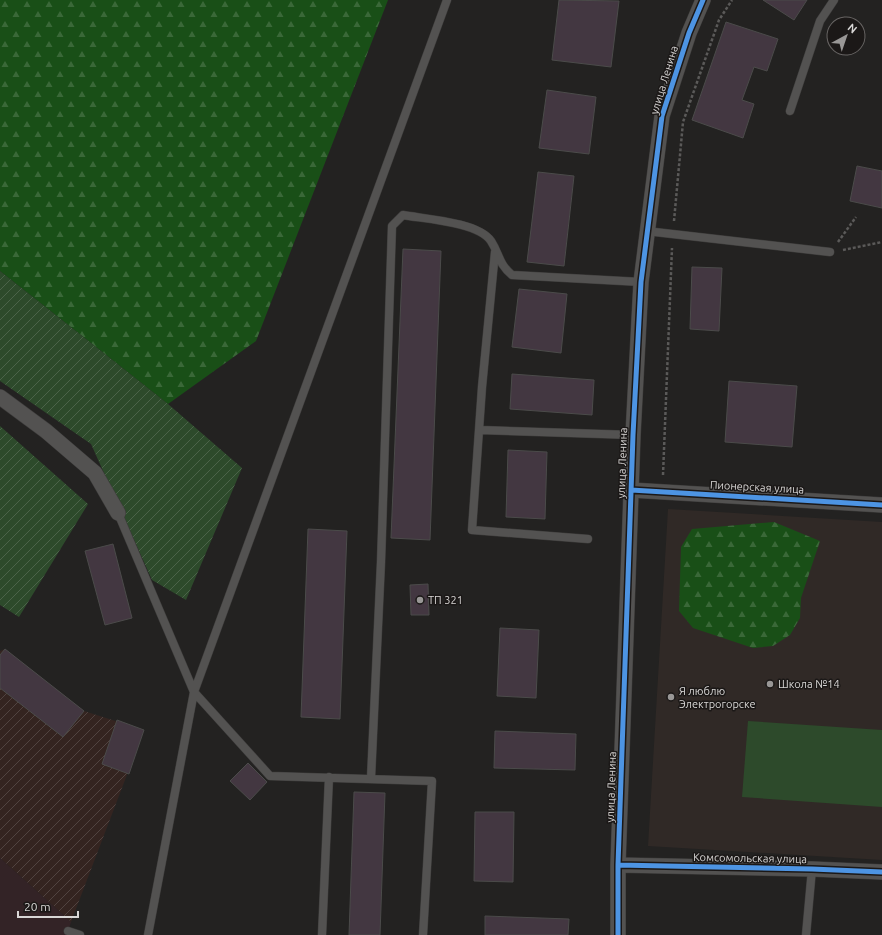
<svg xmlns="http://www.w3.org/2000/svg" width="882" height="935" font-family="Ubuntu,sans-serif">
	<defs>
		<pattern id="industrial-furrows" width="10" height="10" patternUnits="userSpaceOnUse"><rect width="10" height="10" fill="#342420"/><path d="M-1 1l2-2M0 10L10 0M9 11l2-2" fill="none" stroke="#514340"/></pattern>
		<pattern id="forest-firs" width="22" height="20" patternUnits="userSpaceOnUse"><rect width="22" height="20" fill="#194f17"/><path d="M5 1l3.5 6h-7zM16 11l3.5 6h-7z" fill="#3a6838"/></pattern>
		<pattern id="garden-furrows" width="10" height="10" patternUnits="userSpaceOnUse"><rect width="10" height="10" fill="#2d4a2b"/><path d="M-1 1l2-2M0 10L10 0M9 11l2-2" fill="none" stroke="#4b6349"/></pattern>
	</defs>
	<rect width="100%" height="100%" fill="#232221"/>
	<!-- built -->
	<path fill="#302926" d="M668 509 882 522V860L648 846Z"/>
	<!-- industrial -->
	<path fill="url(#industrial-furrows)" d="M5 649 84 711 144 730 71 922 0 858V651Z"/>
	<!-- medical -->
	<path fill="#332326" d="M0 858 71 922 67 935H0Z"/>
	<!-- grass -->
	<path fill="#2d4a2b" d="M748 721 882 730V807L742 797Z"/>
	<!-- forest -->
	<path fill="url(#forest-firs)" d="M0 0H388L256 341 168 404 0 271Z
		M774 522 820 541 801 598 800 618 790 635 773 646 753 648 693 628 679 611 681 547 692 529Z"/>
	<!-- garden -->
	<path fill="url(#garden-furrows)" d="M0 271 168 404 242 468 186 600 152 580 91 444 0 381Z
		M0 426 88 504 19 617 0 605Z"/>
	<!-- building -->
	<path fill="#433741" stroke="#4b4b4a" d="M559 0 619 1 611 67 552 60Z
		M763 0H807L794 20Z
		M726 22 778 39 767 71 754 67 742 100 754 104 743 138 692 120Z
		M547 90 596 97 589 154 539 148Z
		M857 166 882 171V208L850 201Z
		M538 172 574 176 564 266 527 262Z
		M403 249 441 251 430 540 391 538Z
		M692 267 722 268 719 331 690 329Z
		M519 289 567 294 561 353 512 347Z
		M512 374 594 380 592 415 510 409Z
		M729 381 797 386 792 447 725 442Z
		M508 450 547 452 545 519 506 517Z
		M308 529 347 531 340 719 301 717Z
		M113 544 132 618 105 625 85 551Z
		M428 584 429 615H411L410 585Z
		M500 628 539 630 536 698 497 696Z
		M5 649 84 711 63 737 0 688V655Z
		M117 720 144 730 129 774 102 764Z
		M495 731 576 734 575 770 494 768Z
		M248 763 267 782 250 800 230 781Z
		M354 792 385 793 380 935H349Z
		M475 812H514L513 882 474 881Z
		M485 916 569 919 568 935H485Z"/>
	<g fill="none" stroke-linecap="round" stroke-linejoin="round">
		<!-- service casing -->
		<g stroke="#3d3c3b" stroke-width="9">
			<path id="service" d="M790 111 820 21 834 0
				M646 231 830 252
				M495 252 482 387 472 530 588 539
				M480 430 633 435
				M118 513 194 692 148 935
				M371 778 381 562 392 226 403 215C425 219 478 222 491 241 500 255 498 263 512 275L641 282
				M68 931 80 935
				M322 935 329 777
				M423 935 432 781 270 776 194 692 447 0
				M806 935 812 869"/>
		</g>
		<!-- minor casing -->
		<g stroke="#3d3c3b" stroke-width="16">
			<path id="minor" d="M0 397 46 431 95 473 118 513
				M631 490 882 505
				M618 865 812 869 882 872
				M618 935V865L633 435 641 282 662 116 689 33 703 0"/>
		</g>
		<!-- path -->
		<path stroke="#5b5a59" stroke-width="2.5" stroke-dasharray="3 2" stroke-linecap="butt" d="M674 221 683 122 719 20 732 0
			M838 242 856 217
			M843 250 882 242
			M663 475 672 248"/>
		<!-- service -->
		<use href="#service" stroke="#535251" stroke-width="8"/>
		<!-- minor -->
		<use href="#minor" stroke="#535251" stroke-width="15"/>
		<!-- cycleway casing -->
		<g stroke="#1b1817" stroke-width="8">
			<path id="cycleway" d="M631 490 882 505
				M618 865 812 869 882 872
				M618 935V865L633 435 641 282 662 116 689 33 703 0"/>
		</g>
		<!-- cycleway -->
		<use href="#cycleway" stroke="#4d94e3" stroke-width="5"/>
	</g>
	<!-- markers -->
	<g fill="#999796" stroke="#1b1817" stroke-width="1.5">
		<circle cx="420" cy="600" r="4"/>
		<circle cx="770" cy="684" r="4"/>
		<circle cx="671" cy="697" r="4"/>
	</g>
	<g text-anchor="middle" dominant-baseline="central" stroke-width="3" stroke-linejoin="round" paint-order="stroke">
		<!-- street labels -->
		<g font-size="11" fill="#d8d6d5" stroke="#1b1817">
			<text transform="translate(664 80) rotate(-73)">улица Ленина</text>
			<text transform="translate(622 463) rotate(-88)">улица Ленина</text>
			<text transform="translate(757 487) rotate(3)">Пионерская улица</text>
			<text transform="translate(611 787) rotate(-88)">улица Ленина</text>
			<text transform="translate(750 858) rotate(1)">Комсомольская улица</text>
		</g>
		<!-- poi labels -->
		<g font-size="11" fill="#d8d6d5" stroke="#1b1817" text-anchor="start">
			<text x="428" y="600">ТП 321</text>
			<text x="778" y="684">Школа №14</text>
			<text x="679" y="691">Я люблю<tspan x="679" dy="13">Электрогорске</tspan></text>
		</g>
	</g>
	<!-- north arrow -->
	<g transform="translate(846 36) rotate(40)"><circle r="19" fill="#1b1817" stroke="#676463"/>
	<path d="M0-3L7 15L0 10L-7 15Z" fill="#999796"/>
	<text y="-6" font-size="11" font-weight="bold" text-anchor="middle" fill="#d8d6d5">N</text>
	</g>
	<!-- scale -->
	<path d="M18 911v6h60v-6" fill="none" stroke="#d8d6d5" stroke-width="2"/>
	<text x="24" y="911" font-size="12" fill="#d8d6d5" stroke="#1b1817" stroke-width="3" paint-order="stroke">20 m</text>
</svg>
